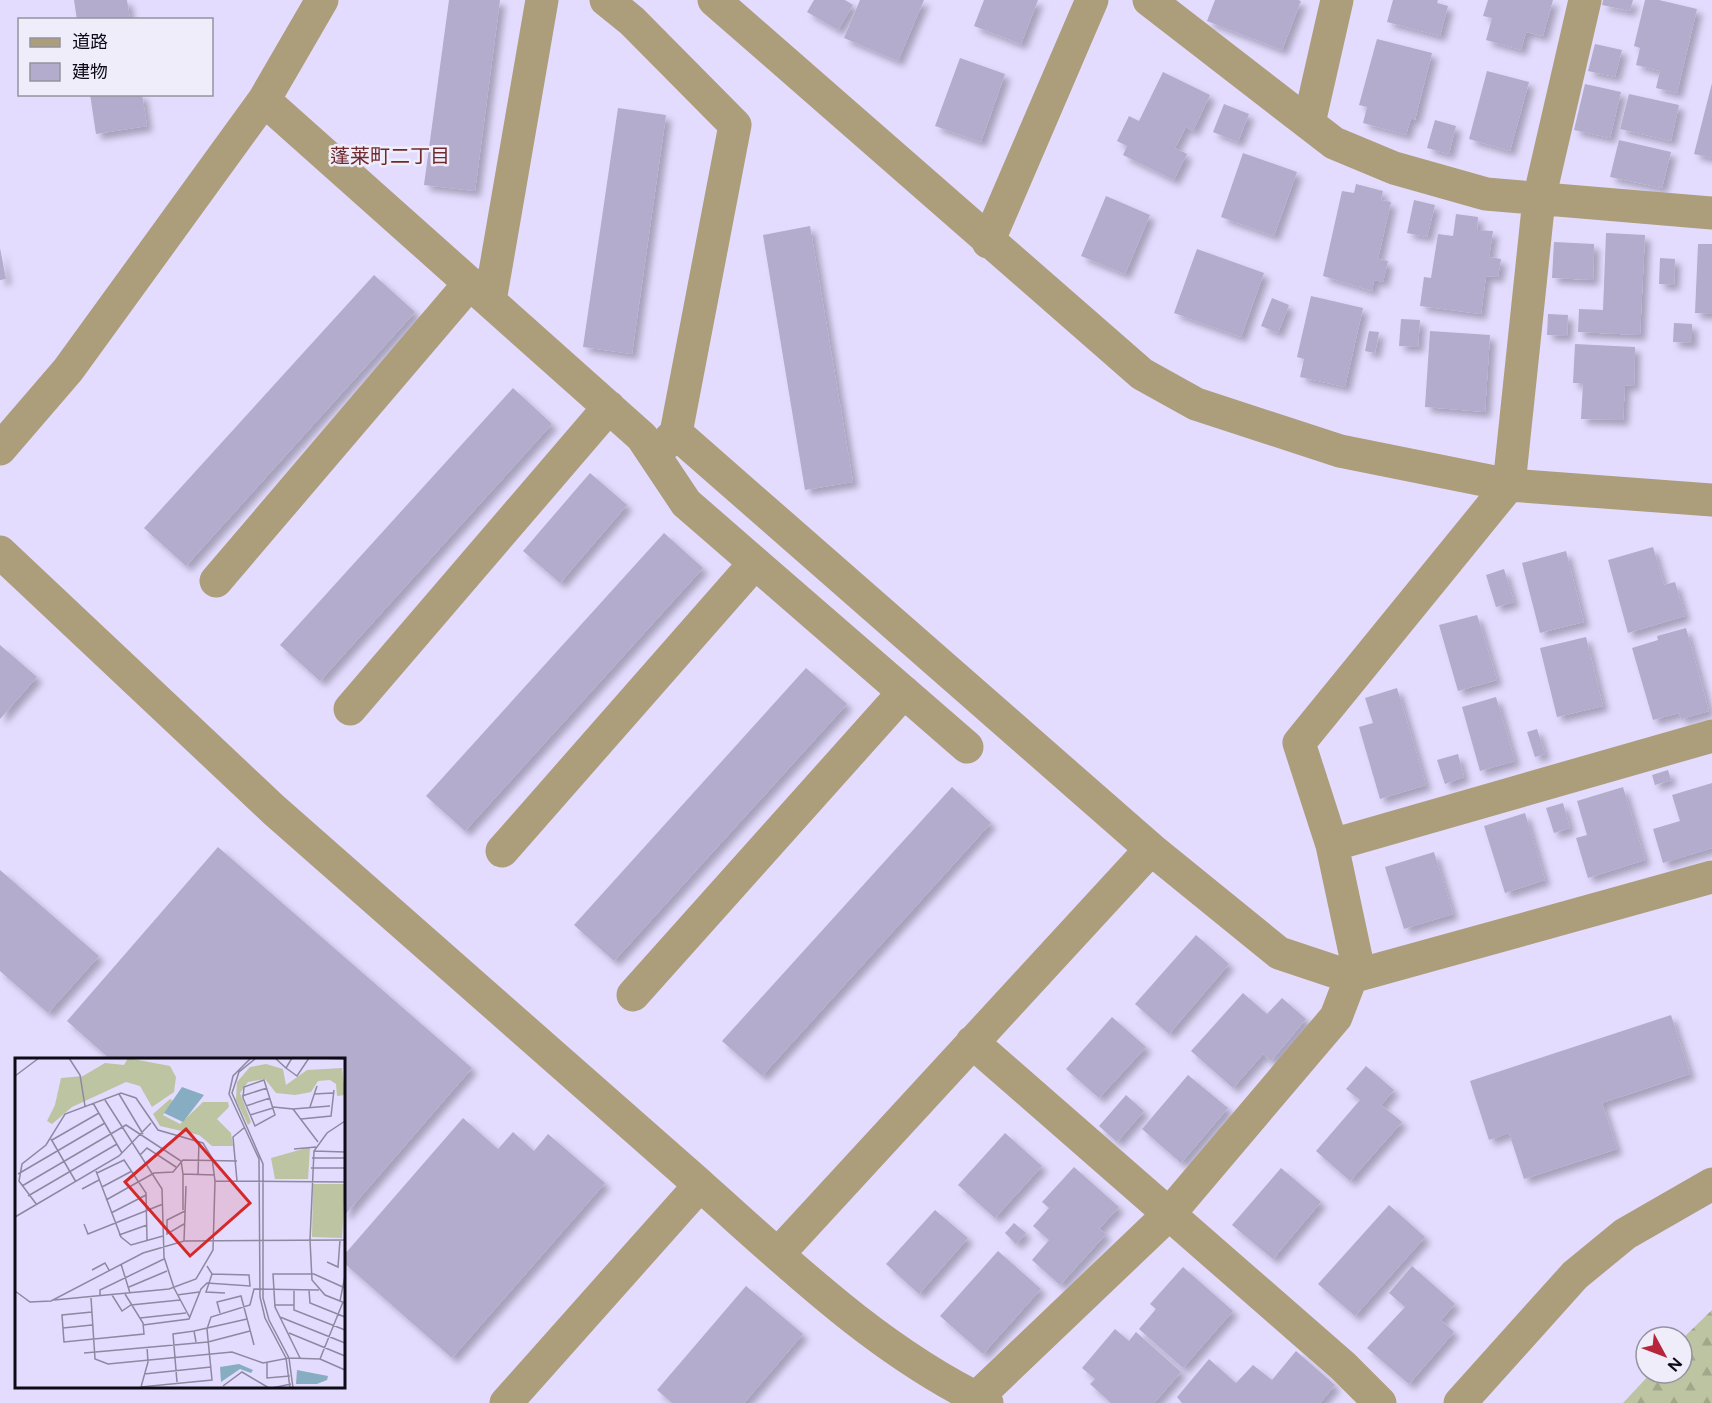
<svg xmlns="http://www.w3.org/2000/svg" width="1712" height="1403" font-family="Figtree,'Noto Sans JP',sans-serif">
	<defs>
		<pattern id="forest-firs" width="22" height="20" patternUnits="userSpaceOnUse" patternTransform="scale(1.5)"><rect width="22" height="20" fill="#bcc4a2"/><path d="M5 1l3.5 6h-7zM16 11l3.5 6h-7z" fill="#a0a78b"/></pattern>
		<filter id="shadow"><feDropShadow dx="5.5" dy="5.5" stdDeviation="3" flood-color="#0004"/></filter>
	</defs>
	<rect width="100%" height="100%" fill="#e3dcfe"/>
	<!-- forest -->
	<path fill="url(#forest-firs)" d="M1712 1310V1403H1623L1651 1373H1682V1339Z"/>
	<!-- building -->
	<path fill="#b3accc" filter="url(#shadow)" d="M74 0H127L130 20H77Z
		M449 0H500L475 191 424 185Z
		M814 0H845L853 5 838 30 807 12Z
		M860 0H924L898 61 844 38Z
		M984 0H1038L1021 44 974 26Z
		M1215 0H1298L1301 1 1282 50 1207 21Z
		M1393 0H1438L1437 3 1448 6 1440 36 1387 22Z
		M1488 0H1553L1543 36 1526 32 1521 50 1486 40 1492 18 1483 16Z
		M1603 0H1633L1630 11 1602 5Z
		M1645 0H1659L1697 9 1677 93 1656 88 1660 71 1636 65 1640 48 1634 46Z
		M1377 39 1432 53 1415 120 1411 118 1406 135 1363 123 1367 107 1359 105Z
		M1595 44 1622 50 1615 77 1588 71Z
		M960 58 1005 74 981 142 935 126Z
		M1487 71 1529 82 1510 151 1469 139Z
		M1163 72 1210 95 1193 131 1186 127 1175 148 1187 154 1174 180 1123 155 1127 146 1117 141 1129 116 1139 121Z
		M1712 83V158L1694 154Z
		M1585 84 1621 92 1610 138 1574 130Z
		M90 94H142L147 126 96 134Z
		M1629 94 1679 105 1671 141 1620 129Z
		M1224 104 1249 114 1238 142 1213 132Z
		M618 108 666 115 632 354 583 347Z
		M1435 120 1456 126 1449 154 1427 148Z
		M1619 140 1671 152 1662 188 1610 177Z
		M1243 153 1297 172 1274 236 1221 217Z
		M1356 184 1383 191 1381 200 1391 202 1378 259 1388 261 1383 282 1374 280 1372 291 1323 276 1342 191 1354 193Z
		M1106 196 1150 215 1125 274 1081 256Z
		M1414 200 1435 205 1427 237 1407 233Z
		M1456 214 1478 217 1477 230 1493 231 1489 257 1501 259 1498 277 1486 276 1481 314 1420 306 1424 277 1431 278 1438 234 1453 236Z
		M810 226 853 482 805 490 763 235Z
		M1606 233 1645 235 1640 335 1578 332 1579 309 1603 310Z
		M1554 242 1594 244 1593 280 1552 278Z
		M1698 244H1712V314L1695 313Z
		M0 248 6 279 0 280Z
		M1197 249 1264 273 1241 337 1174 313Z
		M1660 258 1675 259 1674 285 1659 284Z
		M374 275 415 312 186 566 144 528Z
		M1311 296 1363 308 1345 387 1300 377 1304 359 1297 357Z
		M1272 298 1289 305 1278 333 1261 326Z
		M1548 314 1568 315 1567 336 1547 335Z
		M1401 319 1420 320 1418 347 1399 346Z
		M1674 323 1692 324V343L1673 342Z
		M1369 331 1379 332 1375 353 1365 351Z
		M1430 331 1490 335 1485 412 1425 407Z
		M1575 344 1635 347 1634 386 1625 385 1623 420 1581 419 1583 383H1573Z
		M513 388 552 424 320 681 280 645Z
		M590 473 627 505 560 583 523 551Z
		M664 533 703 568 465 831 426 796Z
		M1653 547 1664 585 1675 582 1685 616 1628 633 1608 560Z
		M1566 551 1584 622 1540 633 1522 563Z
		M1504 569 1514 602 1496 607 1486 575Z
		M1477 615 1497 680 1458 691 1439 625Z
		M1686 628 1709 711 1681 719 1679 713 1653 720 1632 648 1658 640 1657 636Z
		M1586 637 1603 706 1557 717 1540 648Z
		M0 645 37 677 0 719Z
		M806 668 847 704 614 961 574 925Z
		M1397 688 1426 785 1380 799 1359 727 1373 723 1365 698Z
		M1496 697 1515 761 1480 771 1462 707Z
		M1537 729 1545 754 1535 757 1527 732Z
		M1458 754 1464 777 1445 784 1437 760Z
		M1668 770 1671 780 1655 785 1652 775Z
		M1712 783V848L1663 863 1653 829 1680 821 1672 795Z
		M952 787 991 823 762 1076 722 1041Z
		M1623 787 1645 860 1588 878 1576 838 1587 835 1577 801Z
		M1563 803 1570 828 1554 833 1546 808Z
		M1525 813 1545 880 1505 893 1484 826Z
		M218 847 472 1068 344 1216V1060H111L67 1021Z
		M1434 852 1453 914 1404 929 1385 867Z
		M0 870 99 956 48 1013 0 971Z
		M1196 935 1229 964 1169 1034 1135 1004Z
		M1243 993 1267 1014 1282 998 1306 1019 1271 1061 1263 1054 1233 1088 1191 1051Z
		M1671 1015 1690 1074 1602 1103 1617 1149 1524 1179 1509 1133 1489 1140 1470 1081Z
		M1112 1017 1146 1047 1099 1098 1066 1069Z
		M1366 1066 1394 1090 1381 1105 1402 1122 1350 1181 1316 1151 1360 1100 1346 1089Z
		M1188 1075 1228 1108 1181 1163 1142 1129Z
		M1126 1095 1144 1111 1117 1142 1099 1126Z
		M463 1118 498 1149 513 1132 534 1151 548 1134 605 1183 452 1358 344 1263V1255Z
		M1005 1133 1042 1166 995 1218 958 1185Z
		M1074 1167 1119 1207 1099 1229 1106 1234 1060 1285 1032 1260 1049 1240 1033 1226 1049 1208 1042 1202Z
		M1281 1168 1321 1202 1273 1259 1232 1225Z
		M1389 1205 1425 1237 1355 1316 1318 1284Z
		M935 1210 968 1238 919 1294 886 1264Z
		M1014 1223 1026 1233 1016 1244 1005 1233Z
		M998 1251 1041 1289 983 1354 940 1316Z
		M1412 1266 1455 1304 1441 1320 1454 1332 1409 1384 1367 1348 1405 1307 1389 1293Z
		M1183 1267 1233 1311 1183 1368 1139 1329 1156 1309 1150 1304Z
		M746 1286 803 1334 744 1403H672L657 1390Z
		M1115 1329 1129 1341 1136 1332 1181 1372 1154 1403H1111L1090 1384 1095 1379 1082 1368Z
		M1296 1351 1335 1385 1320 1403H1182L1177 1397 1209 1359 1236 1383 1253 1365 1272 1380Z"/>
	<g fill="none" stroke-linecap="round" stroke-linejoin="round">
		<!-- minor -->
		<path stroke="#ac9d7b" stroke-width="33" d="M606 0 632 21 735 125 676 433 661 448
			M714 0 1142 374 1196 404 1340 451 1509 485 1712 500
			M1149 0 1334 143 1394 168 1486 194 1712 213
			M264 100 642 437 686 503 967 747
			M1309 123 1337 0
			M988 242 1092 0
			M490 301 542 0
			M676 433 1151 849
			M0 449 68 370 264 100 322 0
			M0 552 274 810 700 1185 506 1403
			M216 581 470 283
			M350 709 609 407
			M1332 845 1712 736
			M502 851 755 563
			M633 995 904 692
			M972 1042 1343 1366 1380 1403
			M700 1185C789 1264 878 1351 987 1403
			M778 1254 1151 849 1279 953 1351 977 1712 877
			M971 1403 1169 1214 1336 1017 1357 962 1332 845 1299 743 1509 485 1539 199 1585 0
			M1460 1403 1575 1275 1625 1234 1712 1184"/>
	</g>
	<g text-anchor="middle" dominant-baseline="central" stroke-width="5" stroke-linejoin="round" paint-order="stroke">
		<!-- neighbourhood labels -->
		<g font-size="20" fill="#70292e" stroke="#efedfa">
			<text x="390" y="156">蓬莱町二丁目</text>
		</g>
	</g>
	<!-- overview -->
	<g transform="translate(15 1058)">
		<rect width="330" height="330" fill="#e3dcfe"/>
		<path d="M298 126H330L327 180 297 179Z" fill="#bcc4a2"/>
		<path d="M113 0 155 8 161 19 159 34 137 49 125 28 111 24 57 49 37 66 32 63 40 47 46 20 68 18 90 5 109 7ZM251 6 268 11 271 27 292 12 327 10 330 37 322 38 321 26 315 22 303 23 296 34 280 37 261 35 250 21 233 24 225 35 236 64 233 67 221 42 222 24 235 9ZM155 41 158 43 148 57 165 66 188 44H213L214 49 202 61 216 75 218 88H197L184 77 145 68 138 56Z" fill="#bcc4a2"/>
		<path d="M295 89 293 121H260L256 100Z" fill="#bcc4a2"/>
		<path d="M167 29 189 37 168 64 149 55ZM224 306 238 312 236 315 225 311 206 324 205 309ZM282 312 313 318 312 322 302 326H281Z" fill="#87adc2"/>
		<path fill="none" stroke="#8e88a1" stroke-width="1.5" d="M54 0 65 17 70 48M236 0 218 18 214 36 244 101 245 239 250 260 271 300 275 330M241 0 224 14 217 35 248 106V240L254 262 274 300 278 330M260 0 271 10 277 0M306 0 330 1M271 10 282 18 294 0M0 18 24 0M249 22 260 57 240 68 228 40 229 29ZM104 36 128 76M299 36 318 35M227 38 252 30M90 42 147 131 149 199 159 230 175 260M78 45 107 95M231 48 255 40M258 49 278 51 303 84M295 49 302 28M278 51 315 48M235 57 258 50M286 61 316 58 319 32M330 63 312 75 299 93 295 182 297 222 310 237 330 245M36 81 61 124M37 82 84 55M279 91 301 89M299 93 330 94M125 97 132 90 161 109M297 100H330M296 110H330M81 113 106 179 116 187 148 178M82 115 109 102 131 135 132 182M3 116 90 65M183 117 184 83M222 123 218 79 230 69M7 128 111 67 166 103 168 116 200 117M87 129 117 113M67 131 84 122M13 138 102 86M91 142 139 115 158 114 168 102 222 103M22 147 4 123 7 106 31 87 50 56 106 35 121 40 143 72 188 85 197 100 200 123M168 152V116M96 155 131 137M0 159 104 98 136 65M69 166 73 176 148 146M169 166 152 176V162L170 153M104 177 132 167M169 183 171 128M312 204 323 209 325 182M106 206 115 235M77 212 90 205 94 212M197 216 191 234 210 235M114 229 152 213M279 231V252L330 272M294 232 295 245 330 259M0 233 15 244 36 243 128 195 169 183 330 182M97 237 107 253 116 247 165 242M162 237 184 234M85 238V232L149 201M76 240 80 301 93 306 217 294 248 305 274 300 305 301 328 244M39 242 154 231 181 221 198 192 200 123 330 124M325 243 330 218M260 247H279M77 254 47 257 49 284 129 276 128 265 110 236M205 255 202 244 226 238 239 287M265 259 330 285M125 260 171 255M128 267 174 261 186 231 192 225 235 228 234 217 197 216 192 208M48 270 77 267M179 273 232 261M274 275 330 298M132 289 133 304 126 329 197 322 192 271 196 259 235 247 239 231 304 232M69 295 193 284 235 273M285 300 260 249 258 216H299L330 230M305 301 330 312M252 305V320L275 318M129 316 196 309M162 324 158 276 179 273 181 284M208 328 227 314 254 330M257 330 276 326"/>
		<path fill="#d62828" fill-opacity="0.15" stroke="#d62828" stroke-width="3" d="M171 71 235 145 175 198 110 124Z"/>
		<rect width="330" height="330" fill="none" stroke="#0e0b16" stroke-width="3"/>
	</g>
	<!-- legend -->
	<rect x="18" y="18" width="195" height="78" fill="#efedfa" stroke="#95939f" stroke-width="1.5"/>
	<rect x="30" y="38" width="30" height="9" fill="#ac9d7b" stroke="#95939f" stroke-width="1.5"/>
	<text x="72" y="48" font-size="18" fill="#0e0b16">道路</text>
	<rect x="30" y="63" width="30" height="18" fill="#b3accc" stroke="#95939f" stroke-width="1.5"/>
	<text x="72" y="78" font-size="18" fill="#0e0b16">建物</text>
	<!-- north arrow -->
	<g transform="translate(1664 1355) rotate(131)"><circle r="28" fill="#efedfa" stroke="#95939f" stroke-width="1.5"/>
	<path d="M0-4.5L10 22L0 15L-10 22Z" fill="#b7253a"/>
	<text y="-9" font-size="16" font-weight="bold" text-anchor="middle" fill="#0e0b16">N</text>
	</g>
</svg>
